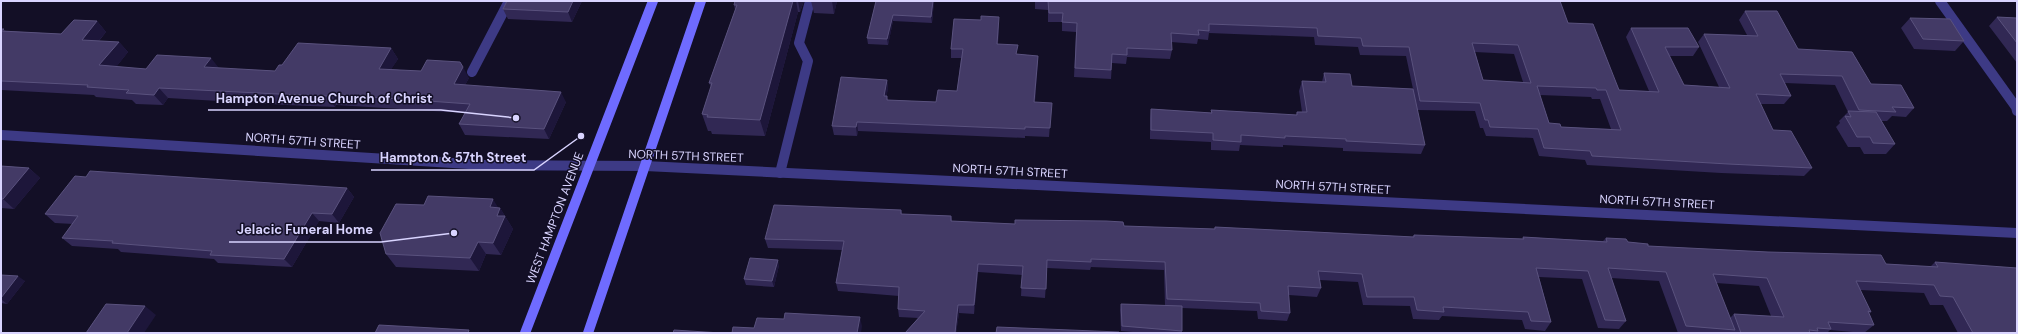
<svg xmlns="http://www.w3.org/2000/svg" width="2018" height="334" font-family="'DM Sans',sans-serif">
	<rect width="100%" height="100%" fill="#130f26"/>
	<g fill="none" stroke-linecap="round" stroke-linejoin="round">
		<!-- service -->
		<path stroke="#3d3a85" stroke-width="10" d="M472 72 509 1
			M780 173 808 61 799 43 810 1"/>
		<!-- minor -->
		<path stroke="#3d3a85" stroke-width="10" d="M1940 1 2016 107 2017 111
			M1 135 485 165 645 166 2017 233"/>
		<!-- secondary -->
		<path stroke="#6f6bff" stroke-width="10" d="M525 333 653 1
			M588 333 701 1"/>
	</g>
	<!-- wall -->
	<path fill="#312854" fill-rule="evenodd" d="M507 1H582L572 22 508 19 503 9Z
		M735 1H804L800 12H798L765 136 712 134 711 131H708L702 114 711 87 709 83 735 10 734 5Z
		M811 1H837L834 14 814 13Z
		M876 1H934L932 23 893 21 888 45 868 44 867 38Z
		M1035 1H1560L1568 23 1619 90 1649 91 1626 37 1631 28 1699 47 1693 56H1670L1684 85 1719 87 1698 42 1704 34 1747 35 1739 20 1745 11 1798 49 1871 84 1914 108 1906 117 1892 116 1887 121H1881L1895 144 1886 154H1864L1860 147H1848L1836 127 1840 123 1839 121 1848 112 1835 85 1785 83 1791 96 1784 104H1760L1773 130 1812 168 1804 176 1721 173 1587 165 1585 160 1539 156 1533 138 1486 136 1483 128H1480L1475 111 1417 110 1425 145 1421 154 1343 151V148L1283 145V147L1240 145 1239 151 1211 150V142L1150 139V118L1151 109 1211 113V110L1296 115 1297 112H1302L1299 91 1302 81 1322 82 1324 73 1352 86 1413 89 1406 56 1360 55 1358 47 1315 45 1314 37 1209 33 1208 40 1198 39 1197 44 1171 42 1172 50 1170 59 1127 57 1126 64 1112 63 1111 79 1074 77 1076 32 1062 31V22H1048V10L1035 9ZM1475 52 1514 54 1523 82 1483 80ZM1540 95 1591 97 1592 99H1600L1611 129 1561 127 1549 123Z
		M1997 17 2017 18V63L1989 26Z
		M1910 18 1964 41 1955 51 1914 49 1901 28Z
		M97 21 106 32 99 41 119 42 128 52 116 67 146 69 219 68 275 71 282 65 391 48 398 59 391 69 469 78 465 85 566 102 549 139 465 135 459 124 465 113 336 105 335 107 286 105 168 98 163 105 136 104 132 100 96 97 94 95 1 90V29L6 31 61 34Z
		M999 26 998 44 1017 54 1038 56 1035 102 1051 112 1049 137 1025 136V138L858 131 857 136 834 135 832 126 887 80 888 89 886 96 888 100 936 102 957 91 961 58H951V49Z
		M1 166 29 168 40 178 14 209 1 208Z
		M347 188 354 197 339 223 319 221 292 267 218 263 214 259 121 252 118 249 72 246 62 238 73 224 55 223 45 214Z
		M424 205 500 208 513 229 501 255 486 254 479 271 396 267 386 254Z
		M901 210 902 214 951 216 952 221 1015 224 1124 226 1214 229 1215 227 1412 237 1414 235 1522 239 1523 237 1603 241 1606 238 1628 242 1648 246 1886 264 1930 267 1935 262 2017 333H1958L1943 305H1930L1924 293 1860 290 1871 312 1869 313 1874 325 1864 333 1830 330 1827 333H1678L1659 281 1611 278 1626 321 1619 329 1598 328 1582 279 1539 277 1551 322 1545 331 1525 329 1522 320 1442 316 1439 320 1413 319 1410 306 1363 305 1358 282 1320 280 1321 288 1317 297 1289 295 1290 313 1287 321 1258 319 1257 311 1182 308V333H1144L1121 331 1120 310 1121 304 1165 306 1164 270 1091 267 1090 270 1047 268 1045 298 1021 296 1022 275 978 272 974 314 959 313 956 333H905L918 318 899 317 898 309 899 296 838 291 836 283 842 250 768 248 765 239ZM1716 283 1759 286 1771 316 1734 314 1730 318Z
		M779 265 774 287 746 285 744 279Z
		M1 275 25 281 7 304 1 303Z"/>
	<!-- shaded-wall -->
	<path fill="#1d163a" d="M573 1H582L572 22 568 12Z
		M793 1H796L798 12 765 136 760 120Z
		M798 1H804L800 12Z
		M832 1H837L834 14Z
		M933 1H934L932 23 931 17Z
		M893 15V21L888 45 887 39Z
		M999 17V26L997 53V44Z
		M97 21 106 32 91 50 82 40Z
		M119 42 128 52 109 76 99 65Z
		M391 48 398 59 385 79 379 69Z
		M1038 56V65L1034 111V102Z
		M211 58 219 68 204 67Z
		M463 67 469 78 460 94 454 84Z
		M887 80 888 89 885 105 884 96Z
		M159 88 168 98 163 105 154 95Z
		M561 92 566 102 549 139 544 129Z
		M329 94 336 105 335 107 327 96Z
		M857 122 858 131 857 136 856 127Z
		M29 168 40 178 14 209 3 199Z
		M347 188 354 197 339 223 332 214Z
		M493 199 499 209 500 208 513 229 501 255 493 243 490 207Z
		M312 213 319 221 292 267 284 259Z
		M478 242 486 254 479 271 470 258Z
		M778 260 779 265 774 287 772 281Z
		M978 264V272L974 314V305Z
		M18 276 25 281 7 304 1 299V298Z
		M958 305 959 313 956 333H955Z
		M145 306 156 315 144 333H127Z
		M860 317 862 326 861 333H857Z"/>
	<!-- building -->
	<path fill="#433a66" stroke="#5a527e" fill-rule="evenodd" d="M507 1H573L568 12 503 9Z
		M735 1H793L760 120 707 117 708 115 702 114 712 83H709L737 5H734Z
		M876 1H933L931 17 893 15 887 39 867 38Z
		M1048 1H1560L1568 23 1593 24 1619 90 1659 92 1631 28H1688L1699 47H1665L1684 85 1730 88 1704 34 1758 36 1745 11H1777L1798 49 1852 52 1871 84 1901 85 1914 108 1892 107 1896 112 1859 110 1842 76 1780 74 1791 96 1756 94 1773 130 1791 131 1812 168 1728 164 1592 156 1590 151 1544 148 1538 129 1490 127 1488 120H1485L1480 103 1420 101 1409 47 1363 46 1361 38 1318 36 1317 28 1209 24V31L1198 30 1199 35 1171 33 1172 50 1127 48V55L1112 54 1111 70 1075 68 1077 23 1062 22 1063 13H1049ZM1472 43 1518 45 1531 83 1483 80ZM1537 86 1596 88 1597 90H1606L1621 130 1561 127 1560 124 1549 123Z
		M981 16 999 17 997 44 1018 45 1016 54 1038 56 1034 102 1052 103 1050 128 1025 127V129L857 122 856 127 832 126 841 77 887 80 884 96H887V100L936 102 938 90 957 91 963 49H951L954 19 981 20Z
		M1997 17 2017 18V43Z
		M1910 18 1950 19 1964 41 1923 39Z
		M74 20 97 21 82 40 119 42 99 65 146 69 157 55 211 58 204 67 275 71 279 65H282L298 43 391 48 379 69 421 71 427 60 460 62 463 67 454 84 561 92 544 129 459 124 470 104 329 94 327 96 278 94 159 88 154 95 126 93 129 90 87 87 88 85 1 81V29H4L1 31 61 34Z
		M1324 73 1350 74 1352 86 1413 89 1425 145 1346 141V139L1285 136V138L1241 135V142L1213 140V133L1151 130V109L1212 113 1211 110 1297 115V112H1307L1302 81 1326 82Z
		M1848 111 1876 112 1895 144 1873 143 1870 137H1857L1845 116 1851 117Z
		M1 166 29 168 3 199H1Z
		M90 171 347 188 332 214 312 213 284 259 210 255 212 251 112 243 113 241 62 238 78 216 45 214 75 176 86 177Z
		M428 196 493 199 490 207 500 208 497 216H505L493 243 478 242 470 258 386 254 380 233 396 204 424 205Z
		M774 205 901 210V214L951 216V221L1015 224V220L1106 221 1123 222 1124 226 1215 229V227L1414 237V235L1524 239 1523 237 1607 242 1606 238 1626 239 1628 242 1648 244V246L1768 252 1881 255 1886 264 1938 267 1935 262 2017 268V333H1973L1953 297 1940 296 1934 285 1856 281 1871 312 1868 311 1874 325 1828 322 1831 329 1817 328 1818 331 1809 330 1810 333H1741L1734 314 1784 317 1767 278 1713 274 1735 330 1686 326 1666 272 1608 268 1626 321 1605 320 1588 271 1536 268 1551 322 1531 321 1528 312 1443 307 1444 312 1417 310 1414 297H1367L1362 274 1318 271 1321 288 1288 286 1290 313 1261 311 1260 303 1167 299 1165 262 1091 259V262L1047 260 1046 289 1021 288 1023 266 978 264 974 305H958L955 333H905L925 311 898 309 899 287 836 283 844 241 765 239Z
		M750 258 778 260 772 281 744 279Z
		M1 275 18 276 1 298Z
		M106 304 145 306 127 333H86Z
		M1121 304 1182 306V331L1122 326Z
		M785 313 860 317 857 333H732L733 327 754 328 757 318 784 319Z
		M379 325 469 330 468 333H375Z
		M997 327 1119 332V333H996Z
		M674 330 721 333H673Z"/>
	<g text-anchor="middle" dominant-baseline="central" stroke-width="3" stroke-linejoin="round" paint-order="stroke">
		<!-- street labels -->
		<g font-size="12" fill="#d9d4ff" stroke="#130f26">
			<text transform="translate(303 141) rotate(4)">NORTH 57TH STREET</text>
			<text transform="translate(686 156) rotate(2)">NORTH 57TH STREET</text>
			<text transform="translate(1010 171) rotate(3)">NORTH 57TH STREET</text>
			<text transform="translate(1333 187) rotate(3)">NORTH 57TH STREET</text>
			<text transform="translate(1657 202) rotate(3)">NORTH 57TH STREET</text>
			<text transform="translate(555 218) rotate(-69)">WEST HAMPTON AVENUE</text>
		</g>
	</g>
	<!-- callouts -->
	<path fill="none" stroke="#d9d4ff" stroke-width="1.5" d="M516 118L441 110H208M581 136L534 170H371M454 233L381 242H229"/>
	<g fill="#d9d4ff" stroke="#130f26" stroke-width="1.5">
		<circle cx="516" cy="118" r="4"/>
		<circle cx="581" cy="136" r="4"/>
		<circle cx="454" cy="233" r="4"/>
	</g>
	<g font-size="13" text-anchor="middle" font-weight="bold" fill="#d9d4ff" stroke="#130f26" stroke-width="3" stroke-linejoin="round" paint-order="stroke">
		<text x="324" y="103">Hampton Avenue Church of Christ</text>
		<text x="453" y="162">Hampton &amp; 57th Street</text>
		<text x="305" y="234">Jelacic Funeral Home</text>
	</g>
	<!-- border -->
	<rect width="2018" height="334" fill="none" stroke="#d9d4ff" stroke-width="4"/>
</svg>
